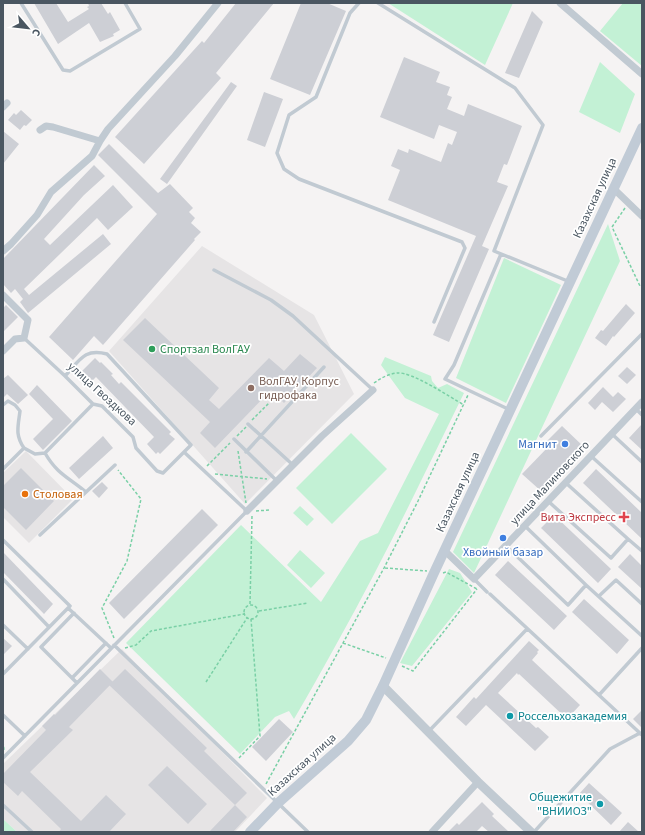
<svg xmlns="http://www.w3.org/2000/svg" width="645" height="835" font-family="'Source Sans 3',sans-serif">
	<rect width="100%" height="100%" fill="#f5f3f3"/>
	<!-- education -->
	<path fill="#e6e4e5" d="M202 246 314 315 354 394 245 504 109 351Z
		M26 451 73 499 29 543 3 517V473Z
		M122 649 267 798 235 832H17L3 819V764Z"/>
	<!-- green -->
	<path fill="#c3f1d5" d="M388 3H513L485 65Z
		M623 3 642 4V66L600 31Z
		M600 62 635 94 620 133 579 112Z
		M608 224 620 261 474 573 453 552Z
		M504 258 561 285 506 403 456 378Z
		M385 357 431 376 432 381 438 388 447 384 464 393C423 477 383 561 337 643 323 668 309 694 294 719L289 711 275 717 240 754 126 643 241 525 321 602 360 541 378 533 439 414 405 398 381 365Z
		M351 433 387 469 332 524 296 488Z
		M300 506 314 519 307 526 293 513Z
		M300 550 325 573 311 588 287 565Z
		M449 569 460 573 472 592 412 666 400 663Z
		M3 819 17 832H3Z"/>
	<!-- building -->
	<path fill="#cdcfd5" d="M34 3H56L68 22 89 9 87 7 89 6 88 3H101L108 14 110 12 120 30 113 34 114 36 100 42 89 23 58 44Z
		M236 3H274L216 73 221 78 144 164 115 137 202 41 204 43Z
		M301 3H327L346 11 310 95 270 79Z
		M532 11 543 22 519 78 505 73Z
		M404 57 440 72 436 82 450 87 447 95 452 97 447 109 464 116 468 104 522 126 507 165 504 164 497 182 508 186 482 246 489 249 449 342 433 335 476 236 388 200 400 170 391 166 398 149 408 153 409 149 441 162 448 143 452 145 457 132 439 125 434 139 380 117Z
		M231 82 237 86 167 184 160 179Z
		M264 92 283 99 265 147 247 140Z
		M21 110 32 120 26 126 24 125 20 130 8 120 14 113 16 115Z
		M3 131 19 144 3 164Z
		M109 144 158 193 170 184 193 208 189 212 195 218 191 223 201 232 194 239 195 240 103 345 94 336 73 360 49 337 157 214 98 155Z
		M94 165 105 176 84 195 44 239 50 245 113 185 133 207 108 230 97 218 24 289 29 295 103 234 111 244 28 313 20 302 23 299 15 289 11 293 3 284V259Z
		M626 304 635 313 614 337 613 336 606 346 595 338 601 330 603 331Z
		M6 305 18 317 3 332V308Z
		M145 318 219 388 209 400 219 409 269 358 284 371 300 354 317 368 284 403 271 390 215 448 200 433 210 422 123 340Z
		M95 358 100 363 101 362 113 374 111 375 119 384 121 382 171 432 169 434 175 439 160 454 158 452 156 454 147 444 154 437 96 377 90 383 82 374 84 372 82 371Z
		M627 367 636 375 627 384 618 376Z
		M8 375 28 395 18 404 7 394 3 398V379Z
		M37 385 72 421 43 450 33 439 53 419 29 394Z
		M603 387 613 397 618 392 626 399 613 412 602 402 595 410 588 403Z
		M642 424V450L629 438Z
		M562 426 583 446 541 491 522 474 549 446 546 442Z
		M103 436 113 448 79 479 69 468Z
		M21 468 54 501 26 530 3 507V486Z
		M596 469 642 513V539L583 483Z
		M102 482 108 488 99 498 92 491Z
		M202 509 218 525 124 619 109 603Z
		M554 515 611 569 598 583 541 528Z
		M3 552 53 604 44 614 3 572Z
		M630 554 642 566V589L618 567Z
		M508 561 567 616 554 630 495 575Z
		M584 599 629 640 617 654 572 612Z
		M3 638 12 646 3 655Z
		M529 641 539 650 537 652 538 653 532 660 580 705 567 719 519 674 518 675 517 673 498 693 536 728 538 727 549 737 535 751 486 705 466 726 456 717 474 697 476 699Z
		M100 669 113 682 69 727 73 730 30 772 81 821 106 795 126 814 109 832H59L61 829 22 791 18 796 3 782V774L46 730 42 726 54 714 55 715Z
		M125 669 207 748 204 751 247 793 235 805 109 685Z
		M642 710V728L633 719Z
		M279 719 293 732 266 761 252 747Z
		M167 766 207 804 188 824 148 785Z
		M589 783 622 813 611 825 579 794Z
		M482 802 494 814 492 816 509 832H489L482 826 476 832H448L457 823 459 825Z
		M235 805 247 817 233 832H209Z
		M628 822 639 832H619Z"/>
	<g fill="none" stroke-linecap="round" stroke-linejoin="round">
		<!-- path -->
		<path stroke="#7ad0a6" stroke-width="1.5" stroke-dasharray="3 2" stroke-linecap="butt" d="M625 208 612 227 640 286
			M374 383C381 378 388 374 397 373 411 371 450 397 464 405
			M252 420 269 403
			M237 436 246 427
			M238 451 246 503
			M207 466 230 443
			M215 474 267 479
			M256 511 269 510
			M385 568 427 571
			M443 573 446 572 477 589
			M250 604 252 516
			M244 612a7 7 0 1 1 14 0a7 7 0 1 1-14 0Z
			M259 611 308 603
			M114 638 102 608 127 561 141 499 118 470
			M343 643 386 658
			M125 648 136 645 151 631 244 614
			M402 666 413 671 477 589
			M206 682 247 618
			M3 742 4 750
			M239 758 260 736 251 619
			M266 784 384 568 418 501 468 395"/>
		<!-- service -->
		<path stroke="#c1cad2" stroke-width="3.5" d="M21 3 63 70 70 71 140 29 125 3
			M359 3 350 13 316 97 289 115 277 153 284 169 299 179 462 242 465 248 434 322
			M378 3 515 88 543 125 494 251 570 282
			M501 254 454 365 445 379 508 409
			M214 270 271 300 293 316 373 390
			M65 376C80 360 84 348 107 354L191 445 184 452
			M3 405 8 401 15 405 20 411C18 427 15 435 24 448L3 469
			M636 409 642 415
			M248 424 293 465
			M612 434 642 462
			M541 436 642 334
			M234 439 277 481
			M24 448 35 454 45 453 93 404
			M246 452 324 367
			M45 453C57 474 68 477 86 492
			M591 456 642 502
			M548 501 611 558 628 539 566 483
			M40 535 115 465
			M628 539 642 551
			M3 540 70 606 3 674
			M506 546 568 605 586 585 525 526
			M3 579 49 627
			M474 579 487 592
			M586 585 642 636
			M490 594 642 735
			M599 596 616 580 642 604
			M68 608 111 648
			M74 613 41 647 77 683
			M3 625 28 649
			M114 645 308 832
			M72 678 106 643
			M599 695 642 648
			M3 715 25 736
			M429 731 527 629
			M3 758 247 511 184 452 163 473 157 471 136 448 133 437 102 406 93 404 65 376 24 338
			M3 805 32 832
			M534 832 610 749 640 733"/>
		<!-- minor -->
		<path stroke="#c1cad2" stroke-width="7" d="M560 3 642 74
			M3 107 7 103
			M40 130 46 126 53 127 100 141
			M614 189 642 216
			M3 251 11 244 37 215 51 192 92 156 100 141 108 129 175 56 218 3
			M3 295 28 320 24 338 15 339 3 351
			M247 511 322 436 373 390
			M445 551 474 579 642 402
			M432 832 478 782"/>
		<!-- tertiary -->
		<path stroke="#c1cad2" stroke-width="9" d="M383 686 478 782 531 832"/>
		<!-- secondary -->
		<path stroke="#c1cbd6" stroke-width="10" d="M250 832 278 803 348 741 366 720 383 686 433 575 642 128"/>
	</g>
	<!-- markers -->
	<circle fill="#2e9e5b" stroke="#fff" stroke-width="1.5" cx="152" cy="349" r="4"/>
	<circle fill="#8d6e63" stroke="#fff" stroke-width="1.5" cx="251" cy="388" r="4"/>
	<g fill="#3f7fe0" stroke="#fff" stroke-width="1.5">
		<circle cx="565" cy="444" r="4"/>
		<circle cx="503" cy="538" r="4"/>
	</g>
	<circle fill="#e8710a" stroke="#fff" stroke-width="1.5" cx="25" cy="494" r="4"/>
	<path fill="#e0444e" stroke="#fff" stroke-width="1.5" d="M622 511h4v4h4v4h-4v4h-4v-4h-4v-4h4z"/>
	<g fill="#0f9aa8" stroke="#fff" stroke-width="1.5">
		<circle cx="510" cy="716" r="4"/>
		<circle cx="600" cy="804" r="4"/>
	</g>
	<g text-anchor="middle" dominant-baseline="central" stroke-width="3.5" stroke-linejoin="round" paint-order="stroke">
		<!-- street labels -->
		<g font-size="12" fill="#4a5661" stroke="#fff">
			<text transform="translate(595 198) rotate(-65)">Казахская улица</text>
			<text transform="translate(102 394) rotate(42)">улица Гвоздкова</text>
			<text transform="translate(550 483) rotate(-47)">улица Малиновского</text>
			<text transform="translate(458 492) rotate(-65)">Казахская улица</text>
			<text transform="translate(302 765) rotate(-42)">Казахская улица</text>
		</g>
		<!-- leisure labels -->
		<g font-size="12" fill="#27864d" stroke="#fff" text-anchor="start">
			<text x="160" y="349">Спортзал ВолГАУ</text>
		</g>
		<!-- education labels -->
		<g font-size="12" fill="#785e54" stroke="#fff" text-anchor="start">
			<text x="259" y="381">ВолГАУ, Корпус<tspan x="259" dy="14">гидрофака</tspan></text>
		</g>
		<!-- shop labels -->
		<g font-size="12" fill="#366cbe" stroke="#fff" text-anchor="end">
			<text x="557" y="444">Магнит</text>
			<text x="503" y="552" text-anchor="middle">Хвойный базар</text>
		</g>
		<!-- food labels -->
		<g font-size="12" fill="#c56008" stroke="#fff" text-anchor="start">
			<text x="33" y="494">Столовая</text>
		</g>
		<!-- health labels -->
		<g font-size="12" fill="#be3a42" stroke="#fff" text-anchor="end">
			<text x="616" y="517">Вита Экспресс</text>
		</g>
		<!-- culture labels -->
		<g font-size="12" fill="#0d838f" stroke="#fff" text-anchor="start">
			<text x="518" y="716">Россельхозакадемия</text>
			<text x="592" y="797" text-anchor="end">Общежитие<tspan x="592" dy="14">"ВНИИОЗ"</tspan></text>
		</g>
	</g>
	<!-- border -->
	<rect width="645" height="835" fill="none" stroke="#4a5661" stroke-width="8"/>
	<!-- north arrow -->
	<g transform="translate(28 28) rotate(118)" stroke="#ffffff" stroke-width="3" paint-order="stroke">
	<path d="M0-3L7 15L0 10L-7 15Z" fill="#4a5661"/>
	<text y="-6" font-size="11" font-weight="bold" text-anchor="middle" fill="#4a5661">С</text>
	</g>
</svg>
